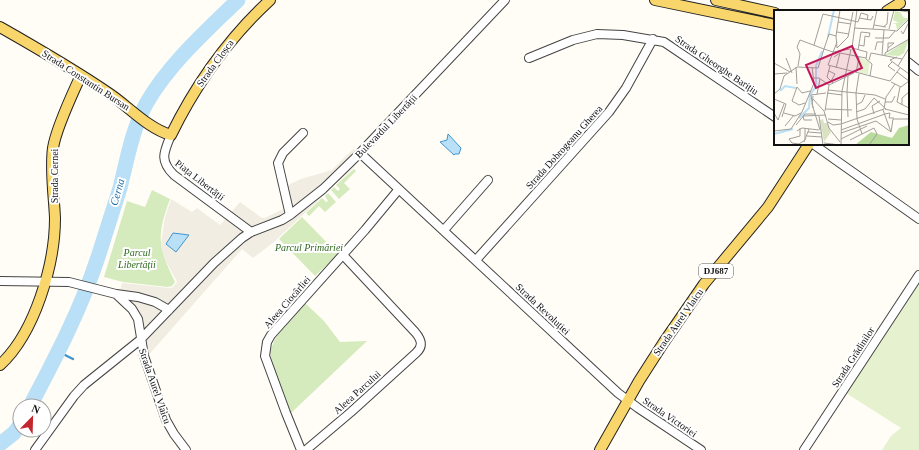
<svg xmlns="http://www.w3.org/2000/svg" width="919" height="450" font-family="Georgia,serif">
	<rect width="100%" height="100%" fill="#fffdf5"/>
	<!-- green -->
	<path fill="#d5ebbd" d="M354 169 356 171 344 183 350 189 339 199 331 190 334 187 338 191 340 189 336 185Z
		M152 190 170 199C156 237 158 246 175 282L172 286 168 287 123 282 104 277 127 201 145 207Z
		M328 193 336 202 325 212 319 206 309 216 306 213 322 198 326 202 328 201 325 196Z
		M302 217 338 254 315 276 279 239Z
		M305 303 324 321 340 342 367 341 290 414 271 360 270 351 276 337Z"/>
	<!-- pitch -->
	<path fill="#e6f2cf" d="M919 282V450H882L891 436 901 428 846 393Z"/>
	<!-- plaza -->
	<path fill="#f1ede2" d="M353 149 362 157 353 168 274 242 253 258 242 249 146 358 141 319 120 291 122 283 170 288 173 287 177 282 165 259 161 244 165 217 171 199 192 212 197 208 220 225 240 202 262 218H265L283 209 279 189 301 179 332 170Z"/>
	<!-- water -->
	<path fill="#b9e0f7" stroke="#3f96cf" d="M448 134 461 148 459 154H455L454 155 440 142 447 140Z
		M173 233 189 235 176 252 166 244Z"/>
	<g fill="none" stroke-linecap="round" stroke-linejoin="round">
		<!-- stream -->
		<path stroke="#3f96cf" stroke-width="2.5" d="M59 352 73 359"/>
		<!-- river -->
		<path stroke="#b9e0f7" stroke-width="15" d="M30 406C56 357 82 307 99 254 106 232 113 210 120 188 127 160 132 130 146 104 169 64 205 32 238 0
			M0 444 14 433 20 425"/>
		<!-- minor casing -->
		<g stroke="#444" stroke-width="10">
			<path id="minor" d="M529 58 573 40 597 34 623 35 664 42 775 117
				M908 62 919 71
				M171 135C164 152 159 160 174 175L251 232
				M813 144 919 219
				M360 153 618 393 638 408 701 450
				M290 215 278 163 283 153 303 133
				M444 230 488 180
				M476 260 609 112 626 88 653 39
				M0 281 69 282 116 294 138 297 155 302 169 310
				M116 294 132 309 138 319 144 356 166 420 174 434 186 450
				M35 450 74 396 84 385 140 340 214 263 242 238 251 232 282 220 290 215 323 189 359 154 505 0
				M301 450 286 413 265 356 267 342 271 335 365 230 399 189
				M306 450 351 412 416 353C424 346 421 339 415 332L343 255
				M804 450 919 275"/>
		</g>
		<!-- major casing -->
		<g stroke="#222" stroke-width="12">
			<path id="major" d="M655 0 775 25
				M716 0 775 13
				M887 11 900 3
				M0 27C37 48 75 70 110 94 129 107 149 129 171 135 196 84 229 38 270 0
				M0 365C35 333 55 264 55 218 54 195 50 171 53 148 56 128 72 95 81 75
				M600 450 639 381 664 342 704 284 768 207 809 144"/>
		</g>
		<!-- minor -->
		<use href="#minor" stroke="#fff" stroke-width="8"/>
		<!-- major -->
		<use href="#major" stroke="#f9d66b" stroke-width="10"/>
	</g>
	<g text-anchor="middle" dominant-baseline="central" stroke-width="4" stroke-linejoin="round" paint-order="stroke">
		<!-- shield labels -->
		<rect fill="#fff" stroke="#585858" stroke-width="1" x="699" y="264" width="34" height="14" rx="3"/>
		<g font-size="9" font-weight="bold" fill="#111">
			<text x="716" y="271">DJ687</text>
		</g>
		<!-- street labels -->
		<g font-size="10" fill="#111" stroke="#fff">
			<text transform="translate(215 63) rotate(-54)">Strada Cloșca</text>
			<text transform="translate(717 65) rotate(34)">Strada Gheorghe Barițiu</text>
			<text transform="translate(86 80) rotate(33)">Strada Constantin Bursan</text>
			<text transform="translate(386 126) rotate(-46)">Bulevardul Libertății</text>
			<text transform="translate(564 147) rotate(-48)">Strada Dobrogeanu Gherea</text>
			<text transform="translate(54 176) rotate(-90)">Strada Cernei</text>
			<text transform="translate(200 180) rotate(38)">Piața Libertății</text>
			<text transform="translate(287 302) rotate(-49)">Aleea Ciocârliei</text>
			<text transform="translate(543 309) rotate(43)">Strada Revoluției</text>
			<text transform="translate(678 322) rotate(-55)">Strada Aurel Vlaicu</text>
			<text transform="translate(853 357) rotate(-57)">Strada Grădinilor</text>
			<text transform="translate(155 386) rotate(71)">Strada Aurel Vlaicu</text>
			<text transform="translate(357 392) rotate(-42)">Aleea Parcului</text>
			<text transform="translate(670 417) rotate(34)">Strada Victoriei</text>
		</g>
		<!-- park labels -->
		<g font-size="10" font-style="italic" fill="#2f6b1f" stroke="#fff">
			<text x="309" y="247">Parcul Primăriei</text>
			<text x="137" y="252">Parcul<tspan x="137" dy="12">Libertății</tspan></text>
		</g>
		<!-- water labels -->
		<g font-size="11" font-style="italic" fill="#1768a6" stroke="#fff">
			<text transform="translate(117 192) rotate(-74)">Cerna</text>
		</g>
	</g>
	<!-- overview -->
	<g transform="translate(774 10)">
		<rect width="135" height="135" fill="#fffdf5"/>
		<path d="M121 1 126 2 130 8H135L123 20 122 14 118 13H125L119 10ZM135 29 130 43 125 46 111 45Z" fill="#d5ebbd"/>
		<path d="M135 115V135H81L97 122 118 128 125 118Z" fill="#b9dc9c"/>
		<path d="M49 109 50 113H53L57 122 50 132 46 110Z" fill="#d9e3c4"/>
		<path d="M85 47 96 52 94 64 83 63 86 60 83 57Z" fill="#e6f2cf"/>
		<path fill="none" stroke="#b9e0f7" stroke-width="2" d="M54 27 60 0M6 81 11 76 22 78M25 108 35 98 36 85 42 76V56L48 41M0 124 19 119"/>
		<path fill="none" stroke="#a09f9a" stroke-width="1" d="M122 0 135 2M85 8 97 10 99 6M64 12 77 14M100 15 112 17M109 17 113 14 114 2M80 18 114 20M99 19 103 0M115 19 120 0M114 20 123 21 135 9M127 21 129 24 135 12M63 22 75 24M101 28H115L121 21M63 32 54 55 116 71M40 35 49 4 84 12 87 3 94 5 93 10M63 38 74 27 79 2M63 38 62 26 66 0M78 38 93 42 92 49 98 54 96 66M78 38 83 0M50 39 59 42 76 39M84 40 87 22 96 23 95 27 91 26 90 36 85 35M101 40 103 32H109M113 42 114 38 120 33H114V38M108 45 110 20M111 46V43L135 29M60 47 66 43 92 48M123 47 116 50 135 64M12 48 18 63M95 50 97 43 128 49M118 52 114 56 121 61M0 53 16 62M24 56 26 44 23 37 26 30 50 39 55 24 62 26M56 56 53 67 59 73M124 56 135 38M22 57 23 74M62 58 66 43M55 61 61 64 57 71M123 62 135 71M82 63 85 47M0 64 13 63M85 64 82 83 83 109 88 124M40 68H45L55 75 80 63M116 71 126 58M117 72 127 77 135 71M23 77 28 83 36 81M126 77 123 92 135 98M54 80 101 85 111 89M73 82 74 107M73 82 74 66M53 83 68 85M0 84 6 79 10 66 23 57 44 58 50 39M43 84 46 69M39 86 38 94 46 120M0 89 12 94M39 89 50 101 55 118 66 132M18 91 25 95 31 93M18 91 23 77M111 92H118L121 86M82 95 88 92 91 85M128 95V88L135 82M39 98 37 85 52 83M52 99 78 100M111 99 135 105M109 100 117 122M51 101 55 75M82 102 91 99 100 88 112 99M0 103 4 110 10 94M10 103 21 106 27 103M100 104 98 96 106 91M111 104 116 103 115 108H120M45 106 49 135M8 107 12 94M54 109 67 110M38 110H30L29 106 52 105M54 112 59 115 67 114 110 99 112 87 121 74M22 115 31 104H42M11 116 20 105M67 120 111 104M0 121 17 119 28 102 40 73 38 57M23 121 28 118 45 120M34 122 47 123M117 122 119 109H135M67 123 102 111 117 122M33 126 48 127M67 129 93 116M76 130 100 118 103 124 95 135M30 132 35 119M50 133 66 135M25 134 18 133 15 129 26 126V118M25 134 31 130V118M67 135 68 81 77 39"/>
		<path fill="#c2185b" fill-opacity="0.15" stroke="#c2185b" stroke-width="2" d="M78 36 88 58 42 78 32 55Z"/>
		<rect width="135" height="135" fill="none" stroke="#111" stroke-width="2"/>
	</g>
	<!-- north arrow -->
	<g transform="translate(32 418) rotate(23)"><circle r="19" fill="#ffffff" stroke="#a0a0a0"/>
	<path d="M0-3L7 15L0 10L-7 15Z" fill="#c4262e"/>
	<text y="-6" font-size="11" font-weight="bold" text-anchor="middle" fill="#111111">N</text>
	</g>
</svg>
